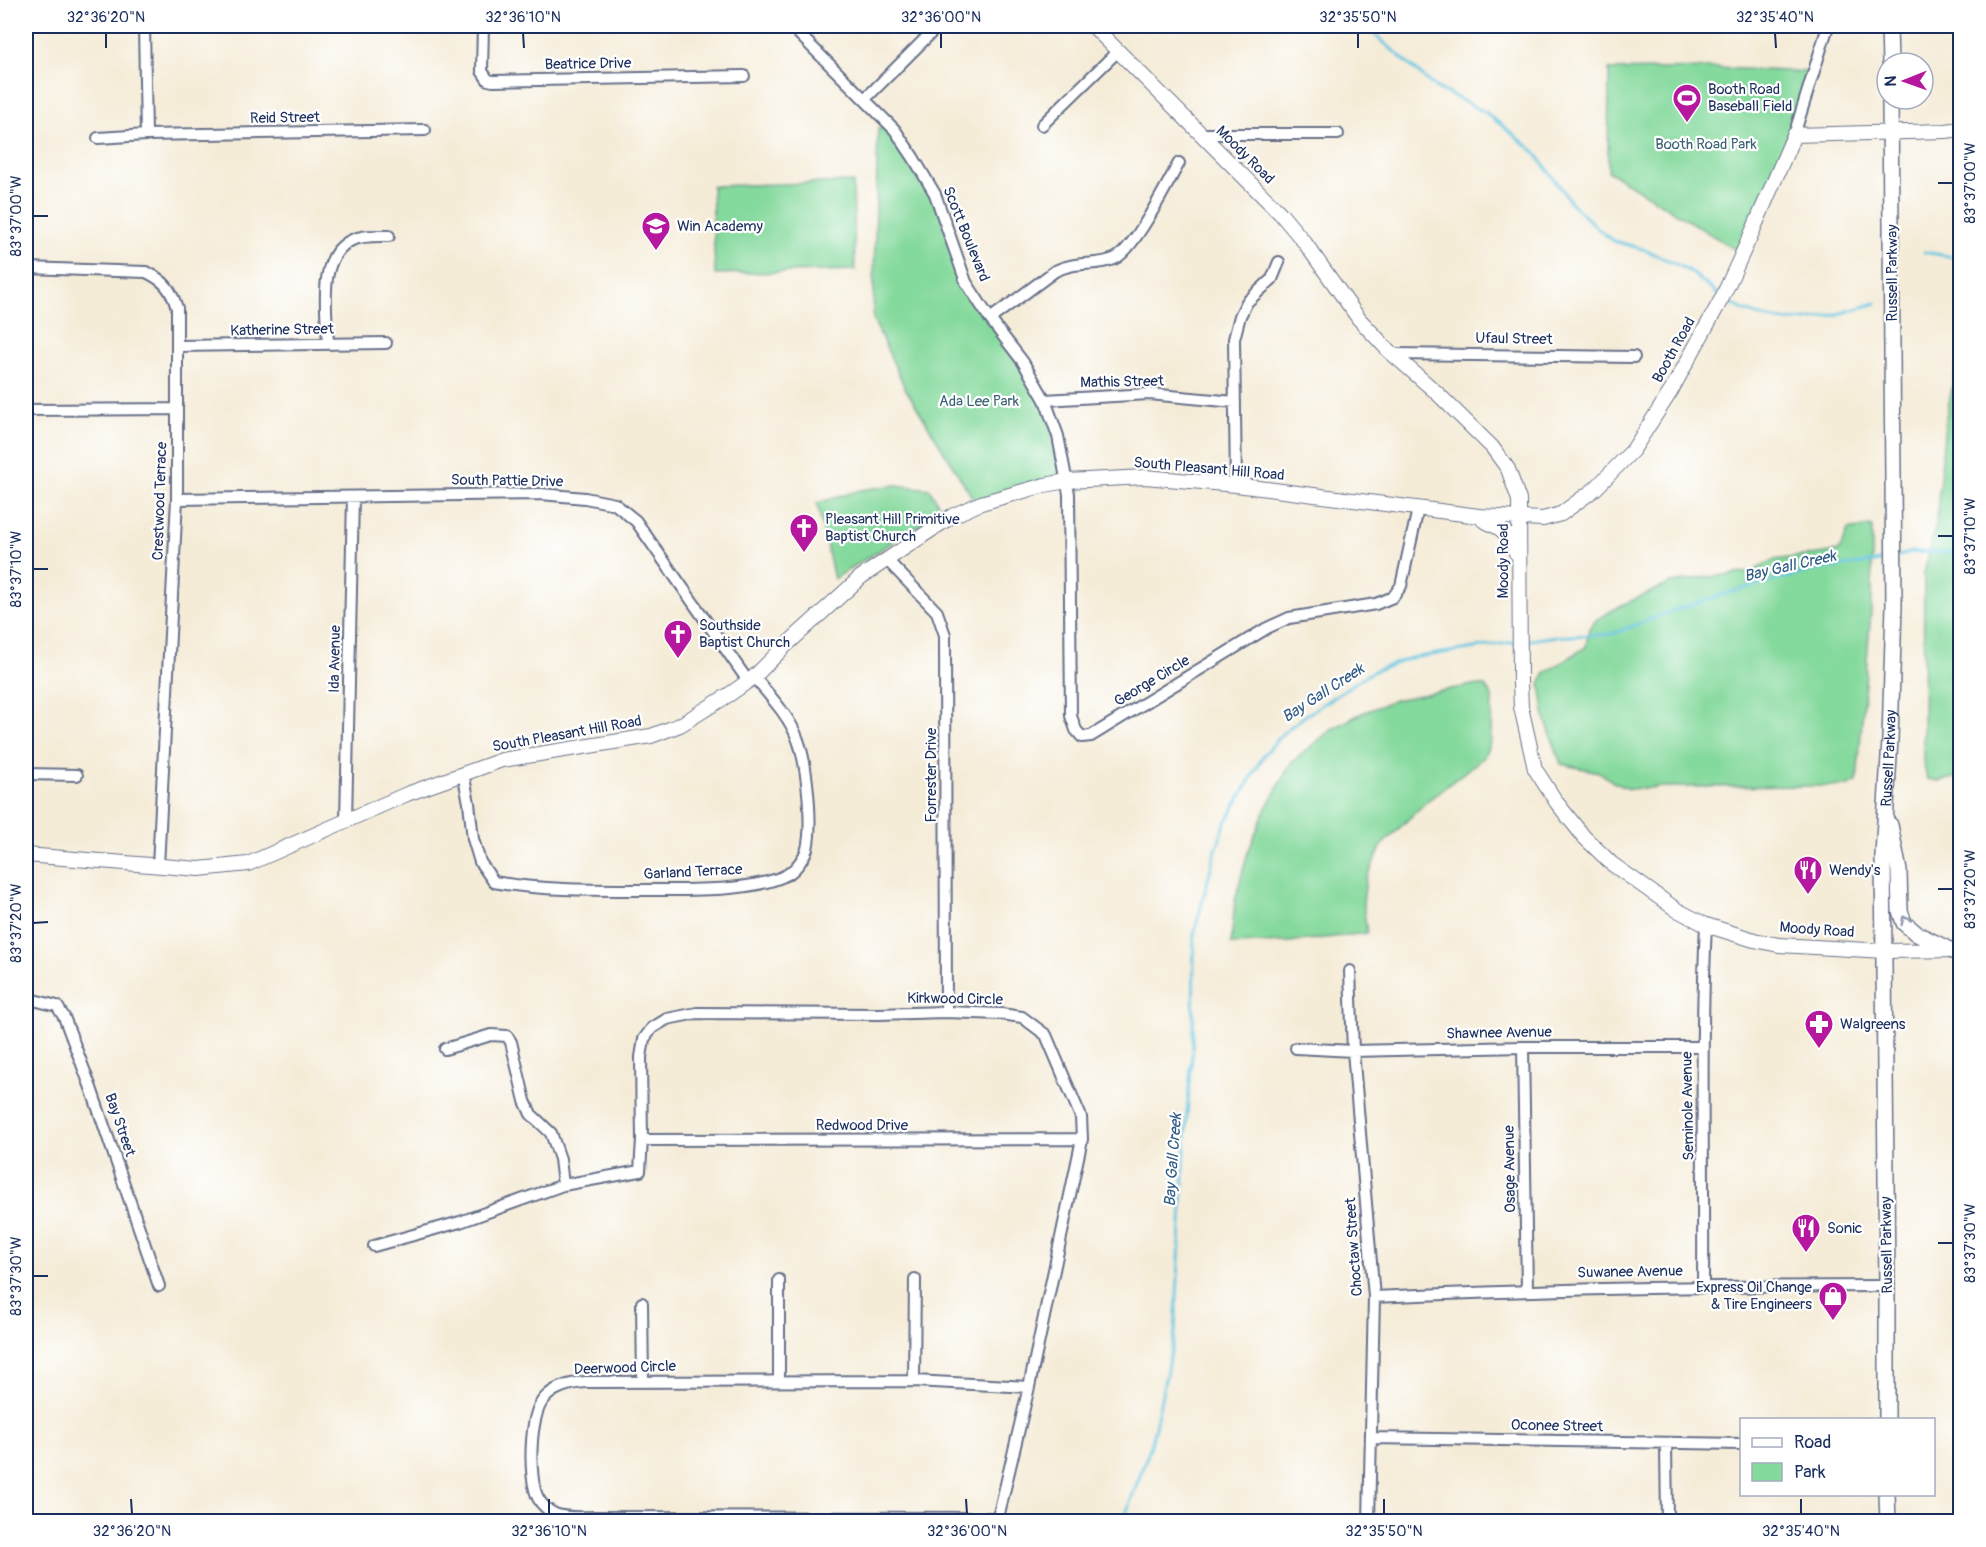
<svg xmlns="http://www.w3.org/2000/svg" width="1986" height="1547" font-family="Pangolin,sans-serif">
	<rect width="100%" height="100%" fill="#fff"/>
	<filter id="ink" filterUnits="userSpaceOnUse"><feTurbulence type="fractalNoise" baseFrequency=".0167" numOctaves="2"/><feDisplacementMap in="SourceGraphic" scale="12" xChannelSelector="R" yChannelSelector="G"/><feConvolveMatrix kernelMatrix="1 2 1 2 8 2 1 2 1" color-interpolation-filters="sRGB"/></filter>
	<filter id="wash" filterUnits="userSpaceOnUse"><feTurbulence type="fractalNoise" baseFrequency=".008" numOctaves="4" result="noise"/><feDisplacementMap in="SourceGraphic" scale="24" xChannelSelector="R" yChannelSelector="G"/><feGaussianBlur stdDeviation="1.35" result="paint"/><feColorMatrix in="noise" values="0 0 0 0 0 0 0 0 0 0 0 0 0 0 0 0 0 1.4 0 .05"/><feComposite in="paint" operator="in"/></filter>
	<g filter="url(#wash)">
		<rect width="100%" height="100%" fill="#f5ecd8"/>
		<!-- green -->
		<path fill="#84d99c" stroke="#50847d" stroke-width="1.5" d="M1714 68 1813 72 1742 254 1608 171 1609 70Z
			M878 128 885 129 912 162 933 194 964 283 1043 401 1064 479 975 502 905 388 873 319Z
			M853 182 855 270 715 274 712 186Z
			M1960 349V777L1939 781 1927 779 1923 760 1924 573 1936 524 1945 422Z
			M896 485 930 489 942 511 834 579 817 503 861 490Z
			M1872 526V598L1857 782 1848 786 1663 787 1629 789 1613 782 1599 772 1561 764 1545 718 1540 684 1545 673 1586 647 1589 628 1597 619 1622 605 1671 583 1701 578 1751 572 1774 560 1839 551 1848 530Z
			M1472 685 1485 686 1492 696 1491 740 1484 757 1426 802 1382 845 1366 879 1363 903 1367 933 1289 942 1231 944 1235 901 1247 855 1265 810 1291 763 1332 729 1360 714 1395 700Z"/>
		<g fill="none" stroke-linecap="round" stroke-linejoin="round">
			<!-- stream -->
			<path stroke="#63c5e1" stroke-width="3" d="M1365 26 1435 87 1485 112 1534 151 1573 205 1603 233 1614 241 1643 249 1680 266 1692 273 1718 295
				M1924 252 1954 257 1960 260
				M1725 300C1780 334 1819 320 1876 303
				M1899 556 1912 552 1960 553
				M1524 641 1549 637 1612 634 1669 612 1735 591 1819 569 1875 562 1890 558
				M1123 1522 1151 1445 1175 1333 1187 1114 1193 1044 1194 934 1214 856 1225 824 1264 755 1283 733 1302 718 1359 680 1374 671 1411 658 1514 642"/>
		</g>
	</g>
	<g filter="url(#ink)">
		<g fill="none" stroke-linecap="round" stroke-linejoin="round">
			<!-- street casing -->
			<g stroke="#677189" stroke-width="14">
				<path id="street" d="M144 26 146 135
					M483 26 482 71 488 80 493 81 744 76
					M791 26 895 130 913 157 935 194 966 282 990 319 1023 362 1045 400 1058 436 1069 494 1071 716 1076 730 1082 737 1091 736 1267 628 1289 618 1376 604 1393 597 1401 586 1418 509
					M865 99 938 26
					M1042 125 1118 51
					M1201 134H1338
					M1794 135 1828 26
					M98 138 146 135 425 130
					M26 268 146 272C164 280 171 289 177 308V499L158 866
					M990 319 1055 271C1078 260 1094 267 1114 259 1134 251 1167 184 1179 163
					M328 344C327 313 316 256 352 240 363 235 378 236 389 236
					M178 346 386 343
					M1394 354 1634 357
					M1045 400 1149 394 1235 402
					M26 410 177 409
					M1236 485 1234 339 1240 316 1247 302 1272 279 1279 262
					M177 499 541 494 585 498 615 504 636 521 748 681
					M886 559 937 612 945 635 946 1012
					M463 773 469 803 473 839 480 862 494 882C545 891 597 890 649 890 686 890 756 892 788 874 796 869 804 858 807 849 813 824 807 764 798 740 790 717 770 696 754 677
					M26 774 77 775
					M346 821 353 497
					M1350 971 1353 1051 1374 1297 1369 1522
					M26 998 57 1006 64 1017 91 1088 159 1286
					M1523 1047 1527 1290
					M1296 1048 1353 1051 1523 1047H1702
					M445 1049 491 1035 507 1036 511 1042 525 1101 531 1114 551 1133 560 1159 563 1185
					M642 1140 1082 1139
					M374 1246 460 1222 563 1185 640 1171 642 1140 641 1057 644 1039 652 1028 667 1019 697 1013 878 1014 946 1012 1001 1014 1022 1017 1046 1035 1081 1117 1082 1139 1029 1387 997 1522
					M1703 1286C1704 1166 1700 1045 1706 925
					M1374 1297C1545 1289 1716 1286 1887 1286
					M642 1303 643 1381
					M779 1381V1280
					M914 1381 915 1279
					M1372 1438 1742 1444
					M1666 1444 1667 1522
					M998 1518 597 1517C584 1517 567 1519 555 1514 549 1512 541 1504 538 1498 528 1479 529 1415 544 1399 554 1387 571 1383 586 1382L914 1381 1029 1387"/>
			</g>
			<!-- secondary casing -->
			<g stroke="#677189" stroke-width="16">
				<path id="secondary" d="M1093 26 1280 213 1305 243 1359 319 1389 351 1436 392 1492 447 1508 469 1519 500 1520 683 1521 707 1535 769 1557 803 1584 837 1612 864 1677 910 1706 925 1754 940 1779 945 1885 951 1960 950
					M1483 520 1499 528 1510 537 1516 553
					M26 855 199 869 248 864 407 794 502 760 651 736 680 725 730 694 754 677 784 647 861 577 952 516 981 503 1045 485 1067 481 1145 477 1236 485 1479 516 1543 519 1561 514 1595 489 1633 450 1671 391 1722 298 1754 228 1794 135 1946 131 1960 129"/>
			</g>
			<!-- primary casing -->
			<g stroke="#677189" stroke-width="18">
				<g id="primary">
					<path d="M1889 26 1890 63"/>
					<path d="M1890 825 1899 871 1900 911 1904 923 1917 934 1952 951"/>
					<path id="s1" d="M1887 1420V1286L1883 855 1890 740 1894 605 1890 99"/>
					<path d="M1887 1494 1888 1522"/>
				</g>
			</g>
			<!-- street -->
			<use href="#street" stroke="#fff" stroke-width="10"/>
			<!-- secondary -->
			<use href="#secondary" stroke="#fff" stroke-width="14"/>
			<!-- primary -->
			<use href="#primary" stroke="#fff" stroke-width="15"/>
		</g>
		<!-- one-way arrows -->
		<defs><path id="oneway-chevron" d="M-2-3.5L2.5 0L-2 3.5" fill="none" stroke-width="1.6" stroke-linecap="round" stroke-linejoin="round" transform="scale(1.5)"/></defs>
		<use stroke="#8d97ae" href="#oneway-chevron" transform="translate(1905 920) rotate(-116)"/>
	</g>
	<!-- ticks -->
	<path fill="none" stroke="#1b2f5e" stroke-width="2" d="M106 33V48M523 33 524 48M941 33V48M1358 33V48M1775 33 1776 48M1938 183H1953M33 216H48M1938 536H1953M33 569H48M1938 889H1953M33 923 48 922M1938 1243H1953M33 1276H48M131 1499 132 1514M549 1499V1514M966 1499 967 1514M1384 1499V1514M1801 1499V1514"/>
	<!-- icons -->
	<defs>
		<g id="stadium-pin" transform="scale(1.5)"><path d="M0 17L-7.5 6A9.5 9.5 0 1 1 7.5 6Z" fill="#b5179e" stroke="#fff"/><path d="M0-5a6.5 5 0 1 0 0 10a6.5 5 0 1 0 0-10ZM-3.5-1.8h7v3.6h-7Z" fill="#fff"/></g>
		<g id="school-pin" transform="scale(1.5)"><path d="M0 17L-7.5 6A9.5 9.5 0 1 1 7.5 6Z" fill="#b5179e" stroke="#fff"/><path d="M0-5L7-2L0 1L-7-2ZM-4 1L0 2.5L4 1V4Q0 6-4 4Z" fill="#fff"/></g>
		<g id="church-pin" transform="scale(1.5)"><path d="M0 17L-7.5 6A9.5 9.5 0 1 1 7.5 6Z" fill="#b5179e" stroke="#fff"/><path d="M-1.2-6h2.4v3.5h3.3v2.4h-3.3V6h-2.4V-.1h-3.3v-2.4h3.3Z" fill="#fff"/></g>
		<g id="restaurant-pin" transform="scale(1.5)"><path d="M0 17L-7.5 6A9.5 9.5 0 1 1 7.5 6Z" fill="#b5179e" stroke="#fff"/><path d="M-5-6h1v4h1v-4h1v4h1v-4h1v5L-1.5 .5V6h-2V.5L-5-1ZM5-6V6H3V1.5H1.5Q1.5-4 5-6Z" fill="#fff"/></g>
		<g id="pharmacy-pin" transform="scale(1.5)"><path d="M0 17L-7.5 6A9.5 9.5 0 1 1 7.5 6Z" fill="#b5179e" stroke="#fff"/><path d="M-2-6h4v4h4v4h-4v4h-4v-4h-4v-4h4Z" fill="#fff"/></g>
		<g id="shop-pin" transform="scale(1.5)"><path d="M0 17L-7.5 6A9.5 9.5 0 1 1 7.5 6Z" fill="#b5179e" stroke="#fff"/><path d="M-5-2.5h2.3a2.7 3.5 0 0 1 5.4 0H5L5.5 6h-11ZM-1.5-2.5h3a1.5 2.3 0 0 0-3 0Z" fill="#fff"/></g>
	</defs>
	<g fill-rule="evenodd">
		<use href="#stadium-pin" x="1687" y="98"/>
		<use href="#school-pin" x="656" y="226"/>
		<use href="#church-pin" x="804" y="528"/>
		<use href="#church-pin" x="678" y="634"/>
		<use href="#restaurant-pin" x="1808" y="870"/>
		<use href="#pharmacy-pin" x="1819" y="1024"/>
		<use href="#restaurant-pin" x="1806" y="1228"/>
		<use href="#shop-pin" x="1833" y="1296"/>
	</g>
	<g text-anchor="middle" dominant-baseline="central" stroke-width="4.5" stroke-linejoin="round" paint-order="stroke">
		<!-- street labels -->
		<g font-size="15" fill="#1b2f5e" stroke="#fff">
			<text transform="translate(588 64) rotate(-1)">Beatrice Drive</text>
			<text transform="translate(285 118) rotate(-1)">Reid Street</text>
			<text transform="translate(1245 155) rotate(45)">Moody Road</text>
			<text transform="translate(966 234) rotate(68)">Scott Boulevard</text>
			<text transform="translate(1892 273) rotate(-90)">Russell Parkway</text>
			<text transform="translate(282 330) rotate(-1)">Katherine Street</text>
			<text transform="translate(1514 339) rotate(1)">Ufaul Street</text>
			<text transform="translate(1674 350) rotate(-61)">Booth Road</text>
			<text transform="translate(1122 382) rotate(-1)">Mathis Street</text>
			<text transform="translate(1209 469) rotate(5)">South Pleasant Hill Road</text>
			<text transform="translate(507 481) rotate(1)">South Pattie Drive</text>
			<text transform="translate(160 501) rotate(-88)">Crestwood Terrace</text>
			<text transform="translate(1503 561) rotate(-90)">Moody Road</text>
			<text transform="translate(335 659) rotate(-89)">Ida Avenue</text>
			<text transform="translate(1152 681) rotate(-31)">George Circle</text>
			<text transform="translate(567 734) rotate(-10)">South Pleasant Hill Road</text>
			<text stroke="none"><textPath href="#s1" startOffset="662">Russell Parkway</textPath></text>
			<text transform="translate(931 775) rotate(-90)">Forrester Drive</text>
			<text transform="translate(693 872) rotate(-3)">Garland Terrace</text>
			<text transform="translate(1817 930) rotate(4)">Moody Road</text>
			<text transform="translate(955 999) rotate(1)">Kirkwood Circle</text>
			<text transform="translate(1499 1033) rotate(-1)">Shawnee Avenue</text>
			<text transform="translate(1688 1106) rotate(-91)">Seminole Avenue</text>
			<text transform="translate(120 1125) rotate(71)">Bay Street</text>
			<text x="862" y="1125">Redwood Drive</text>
			<text transform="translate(1510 1169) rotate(-91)">Osage Avenue</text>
			<text transform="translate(1887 1245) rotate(-91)">Russell Parkway</text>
			<text transform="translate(1354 1247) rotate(-94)">Choctaw Street</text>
			<text transform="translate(1630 1272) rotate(-1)">Suwanee Avenue</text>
			<text transform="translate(625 1368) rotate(-2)">Deerwood Circle</text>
			<text transform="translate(1557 1426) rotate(1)">Oconee Street</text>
		</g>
		<!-- poi labels -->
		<g font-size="15" fill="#1b2f5e" stroke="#fff" text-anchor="start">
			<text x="1708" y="89">Booth Road<tspan x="1708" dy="17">Baseball Field</tspan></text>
			<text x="677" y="226">Win Academy</text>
			<text x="825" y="519">Pleasant Hill Primitive<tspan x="825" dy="17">Baptist Church</tspan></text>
			<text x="699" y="625">Southside<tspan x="699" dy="17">Baptist Church</tspan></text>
			<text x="1829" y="870">Wendy's</text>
			<text x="1840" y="1024">Walgreens</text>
			<text x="1827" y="1228">Sonic</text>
			<text x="1812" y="1287" text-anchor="end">Express Oil Change<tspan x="1812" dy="17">&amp; Tire Engineers</tspan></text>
		</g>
		<!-- park labels -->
		<g font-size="15" fill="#3a6271" stroke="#fff">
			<text x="1706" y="144">Booth Road Park</text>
			<text x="979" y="401">Ada Lee Park</text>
		</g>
		<!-- water labels -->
		<g font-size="16" font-style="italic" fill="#315c85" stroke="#fff">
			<text transform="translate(1790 566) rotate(-13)">Bay Gall Creek</text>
			<text transform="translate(1323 693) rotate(-33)">Bay Gall Creek</text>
			<text transform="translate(1173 1160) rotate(-86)">Bay Gall Creek</text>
		</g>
	</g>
	<!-- margin -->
	<rect width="1986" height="1547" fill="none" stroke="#fff" stroke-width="66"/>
	<!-- legend -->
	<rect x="1740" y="1418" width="195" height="78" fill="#ffffff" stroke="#a4acbf" stroke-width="1.5"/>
	<rect x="1752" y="1438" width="30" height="9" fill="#ffffff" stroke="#a4acbf" stroke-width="1.5"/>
	<text x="1794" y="1448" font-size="18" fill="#1b2f5e">Road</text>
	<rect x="1752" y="1463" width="30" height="18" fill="#84d99c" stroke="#a4acbf" stroke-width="1.5"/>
	<text x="1794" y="1478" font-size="18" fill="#1b2f5e">Park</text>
	<!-- north arrow -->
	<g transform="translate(1905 81) rotate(269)"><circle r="28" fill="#ffffff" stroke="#a4acbf" stroke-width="1.5"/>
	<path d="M0-4.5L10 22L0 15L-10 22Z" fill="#b5179e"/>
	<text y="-9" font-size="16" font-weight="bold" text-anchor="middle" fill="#1b2f5e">N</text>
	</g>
	<rect x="33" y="33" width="1920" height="1481" fill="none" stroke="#1b2f5e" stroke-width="2"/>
	<g font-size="15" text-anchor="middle" fill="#1b2f5e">
		<text x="106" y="22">32°36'20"N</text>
		<text x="523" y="22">32°36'10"N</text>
		<text x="941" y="22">32°36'00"N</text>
		<text x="1358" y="22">32°35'50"N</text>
		<text x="1775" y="22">32°35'40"N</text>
		<text transform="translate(1970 183) rotate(-90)" y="5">83°37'00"W</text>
		<text transform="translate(16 216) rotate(-90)" y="5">83°37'00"W</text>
		<text transform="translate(1970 536) rotate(-90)" y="5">83°37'10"W</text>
		<text transform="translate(16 569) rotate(-90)" y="5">83°37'10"W</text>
		<text transform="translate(1970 889) rotate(-90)" y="5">83°37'20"W</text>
		<text transform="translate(16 923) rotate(-90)" y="5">83°37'20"W</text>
		<text transform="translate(1970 1243) rotate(-90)" y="5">83°37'30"W</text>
		<text transform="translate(16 1276) rotate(-90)" y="5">83°37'30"W</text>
		<text x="132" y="1536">32°36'20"N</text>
		<text x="549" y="1536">32°36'10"N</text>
		<text x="967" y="1536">32°36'00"N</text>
		<text x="1384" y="1536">32°35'50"N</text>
		<text x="1801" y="1536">32°35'40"N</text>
	</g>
</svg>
